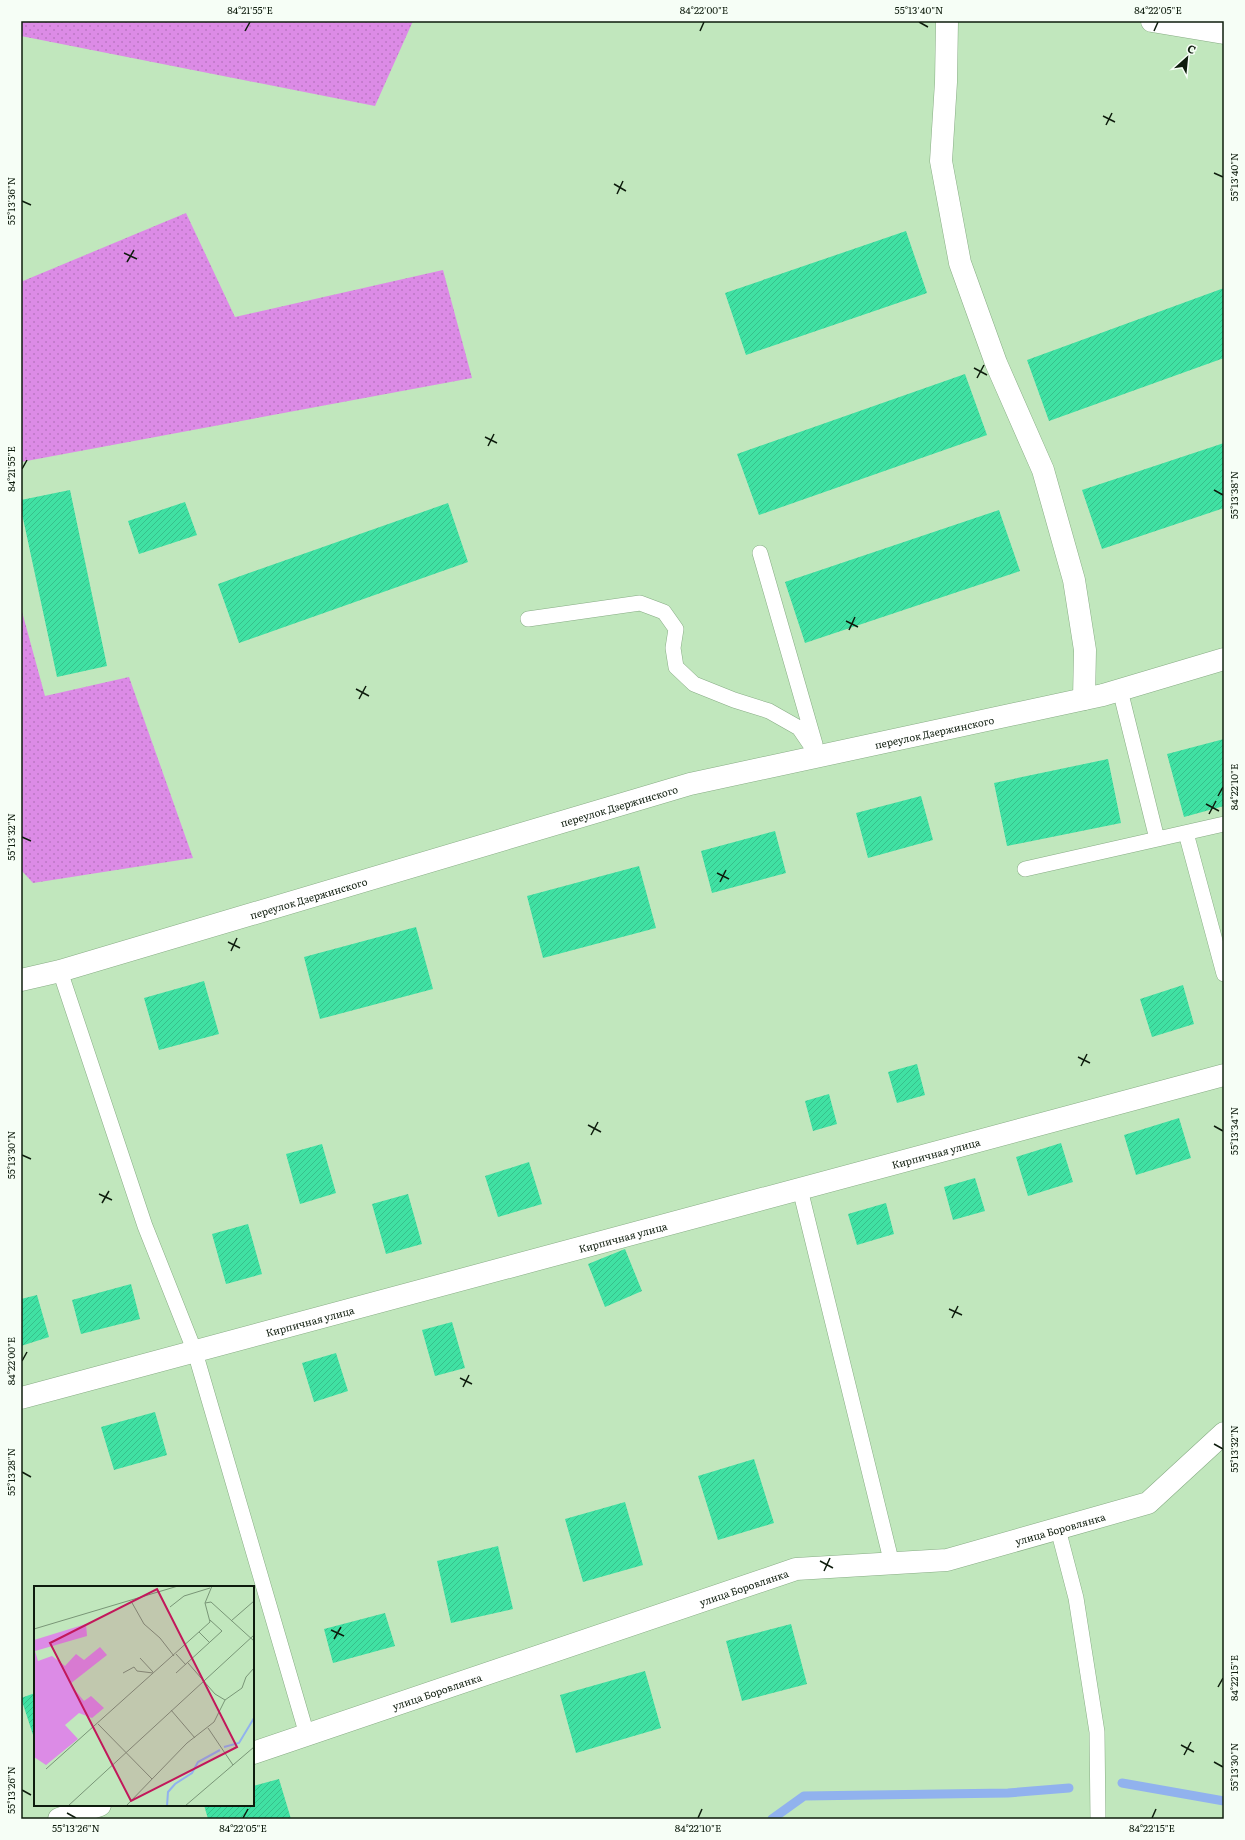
<svg xmlns="http://www.w3.org/2000/svg" width="1245" height="1840" font-family="Literata,serif">
	<defs>
		<pattern id="park-dots" width="8" height="8" patternUnits="userSpaceOnUse"><rect width="8" height="8" fill="#dc8be6"/><path d="M2 2h.1M6 6h.1" fill="none" stroke="#bc77c4" stroke-width="1.8" stroke-linecap="round"/></pattern>
		<pattern id="building-hatch" width="6" height="6" patternUnits="userSpaceOnUse"><rect width="6" height="6" fill="#40e1a3"/><path d="M-1 1l2-2M0 6l6-6M5 7l2-2" fill="none" stroke="#37c08b"/></pattern>
	</defs>
	<rect width="100%" height="100%" fill="#c1e7bd"/>
	<!-- park -->
	<path fill="url(#park-dots)" d="M21 21H413L375 106 21 36Z
		M186 213 235 317 443 270 472 378 21 462V276L23 281Z
		M21 608 45 696 129 677 193 858 33 883 21 870Z"/>
	<g fill="none" stroke-linecap="round" stroke-linejoin="round">
		<!-- stream -->
		<path stroke="#91b2ee" stroke-width="9" d="M1122 1783 1224 1801
			M772 1819 804 1796 1008 1793 1069 1788"/>
	</g>
	<!-- building -->
	<path fill="url(#building-hatch)" d="M906 231 927 293 746 355 725 293Z
		M1224 288V358L1049 421 1027 360Z
		M965 374 987 435 759 515 737 454Z
		M1224 443V508L1102 549 1082 490Z
		M70 490 107 666 57 677 21 509V500Z
		M185 502 197 535 139 554 128 521Z
		M448 503 468 562 239 643 218 584Z
		M999 510 1020 571 805 643 785 582Z
		M1224 739V806L1184 817 1167 754Z
		M1108 759 1121 823 1007 846 994 783Z
		M921 796 933 840 868 858 856 813Z
		M775 831 786 873 712 893 701 851Z
		M639 866 656 928 543 958 527 896Z
		M416 927 433 989 320 1019 304 957Z
		M204 981 219 1034 159 1050 144 998Z
		M1183 985 1194 1024 1152 1037 1140 999Z
		M917 1064 925 1095 897 1103 888 1072Z
		M829 1094 837 1124 813 1131 805 1101Z
		M1179 1118 1191 1158 1136 1175 1124 1135Z
		M1061 1143 1073 1182 1028 1196 1016 1157Z
		M322 1144 336 1193 300 1204 286 1154Z
		M529 1162 542 1204 498 1217 485 1176Z
		M975 1178 985 1211 953 1220 944 1187Z
		M408 1194 422 1244 386 1254 372 1204Z
		M886 1203 894 1234 857 1245 848 1214Z
		M248 1224 262 1274 226 1284 212 1234Z
		M625 1249 642 1291 605 1307 588 1264Z
		M131 1284 140 1319 81 1334 72 1300Z
		M37 1295 49 1337 21 1346V1299Z
		M452 1322 465 1368 435 1376 422 1330Z
		M336 1353 348 1391 314 1402 302 1363Z
		M155 1412 167 1455 114 1470 101 1427Z
		M754 1459 774 1523 718 1540 698 1476Z
		M625 1502 643 1565 583 1582 565 1519Z
		M498 1546 513 1609 451 1623 437 1561Z
		M385 1613 395 1646 333 1663 324 1629Z
		M791 1624 807 1684 742 1701 726 1641Z
		M645 1671 661 1728 576 1753 560 1695Z
		M35 1693V1741L21 1698Z
		M279 1779 291 1819H208L204 1805H253V1786Z"/>
	<g fill="none" stroke-linecap="round" stroke-linejoin="round">
		<!-- lane casing -->
		<g stroke="#87ac84" stroke-width="16">
			<path id="lane" d="M760 553 815 744
				M528 619 640 603 664 612 676 629 673 648 676 667 694 684 734 700 769 711 799 728 818 756
				M1120 690 1157 839
				M1186 833 1224 974
				M1025 869 1224 824
				M60 971 145 1226 195 1352 307 1735
				M800 1189 892 1564
				M1058 1529 1076 1598 1097 1732 1098 1819"/>
		</g>
		<!-- street casing -->
		<g stroke="#87ac84" stroke-width="23">
			<g id="street">
				<path d="M947 21 946 82 941 161 960 263 996 363 1043 470 1074 580 1085 650 1084 699"/>
				<path d="M1152 21 1224 33"/>
				<path id="s1" d="M21 980 60 971 690 784 1103 695 1224 659"/>
				<path id="s2" d="M21 1398 1224 1075"/>
				<path id="s3" d="M253 1753 796 1569 947 1560 1148 1503 1224 1433"/>
				<path d="M59 1819 100 1805"/>
			</g>
		</g>
		<!-- lane -->
		<use href="#lane" stroke="#fff" stroke-width="15"/>
		<!-- street -->
		<use href="#street" stroke="#fff" stroke-width="22"/>
	</g>
	<!-- ticks -->
	<path fill="none" stroke="#0e1c0d" stroke-width="1.5" d="M919 22 928 27M245 31 250 22M700 31 704 22M1154 31 1158 22M1103 116 1115 122M1106 125 1112 113M1214 173 1223 177M614 184 626 191M617 194 623 181M22 201 31 205M124 253 137 259M127 262 134 250M974 368 987 375M977 378 984 365M485 437 497 443M488 446 494 434M22 469 27 460M1214 490 1223 495M846 621 858 627M849 630 855 617M356 689 369 696M359 699 366 686M1218 796 1223 787M1206 804 1219 811M1209 814 1216 801M22 837 31 841M717 873 729 879M720 882 726 870M228 942 240 948M231 951 237 938M1078 1057 1090 1063M1081 1066 1087 1054M588 1125 601 1132M1214 1126 1223 1131M591 1135 598 1122M22 1155 31 1159M99 1194 112 1200M102 1203 109 1191M949 1309 962 1315M952 1318 958 1306M22 1361 27 1352M460 1378 472 1384M463 1387 469 1375M1214 1444 1223 1449M22 1472 31 1477M820 1561 833 1568M824 1571 830 1558M331 1630 344 1636M334 1639 341 1627M1218 1687 1223 1678M1181 1745 1194 1752M1184 1755 1191 1742M1214 1762 1223 1767M22 1790 31 1795M67 1813 76 1818M243 1818 248 1809M698 1818 702 1809M1152 1818 1156 1809"/>
	<g text-anchor="middle" dominant-baseline="central" stroke-width="3" stroke-linejoin="round" paint-order="stroke">
		<!-- street labels -->
		<g font-size="10" fill="#0e1c0d" stroke="#f6fef6">
			<text stroke="none"><textPath href="#s1" startOffset="947">переулок Дзержинского</textPath></text>
			<text stroke="none"><textPath href="#s1" startOffset="623">переулок Дзержинского</textPath></text>
			<text stroke="none"><textPath href="#s1" startOffset="299">переулок Дзержинского</textPath></text>
			<text stroke="none"><textPath href="#s2" startOffset="947">Кирпичная улица</textPath></text>
			<text stroke="none"><textPath href="#s2" startOffset="623">Кирпичная улица</textPath></text>
			<text stroke="none"><textPath href="#s2" startOffset="299">Кирпичная улица</textPath></text>
			<text stroke="none"><textPath href="#s3" startOffset="842">улица Боровлянка</textPath></text>
			<text stroke="none"><textPath href="#s3" startOffset="518">улица Боровлянка</textPath></text>
			<text stroke="none"><textPath href="#s3" startOffset="194">улица Боровлянка</textPath></text>
		</g>
	</g>
	<!-- overview -->
	<g transform="translate(34 1586)">
		<rect width="220" height="220" fill="#c1e7bd"/>
		<path d="M52 38 53 50 1 65 4 75 18 70 31 80 42 68 50 74 66 61 73 69 36 98 50 115 57 110 70 122 58 132 45 127 31 139 44 153 12 179 0 171V54Z" fill="#dc8be6"/>
		<path fill="none" stroke="#91b2ee" stroke-width="2" d="M190 161 205 157 220 132M133 220 134 206 141 198 158 187 164 176 186 164"/>
		<path fill="none" stroke="#799677" stroke-width="1" d="M178 0 171 17 177 16 220 55M97 15 110 38 126 52 140 70M136 21 150 10 176 2M197 35 220 15M0 43 144 0M165 46 176 57M142 68 152 79M106 72 119 86M154 77 181 108 191 114M89 87 100 81 103 85 119 87M142 87 188 45 176 34M137 124 161 152M64 138 118 193M174 142 199 179M12 183 176 36 171 17M34 220 220 49M92 220 153 157 180 136 191 114 208 102 212 91 220 82M151 220 220 161"/>
		<path fill="#c2185b" fill-opacity="0.15" stroke="#c2185b" stroke-width="2" d="M123 3 203 161 97 215 16 57Z"/>
		<rect width="220" height="220" fill="none" stroke="#0e1c0d" stroke-width="2"/>
	</g>
	<!-- border -->
	<rect width="1245" height="1840" fill="none" stroke="#f6fef6" stroke-width="44"/>
	<!-- north arrow -->
	<g transform="translate(1187 58) rotate(27)" stroke="#f6fef6" stroke-width="3" paint-order="stroke">
	<path d="M0-3L7 15L0 10L-7 15Z" fill="#0e1c0d"/>
	<text y="-6" font-size="11" font-weight="bold" text-anchor="middle" fill="#0e1c0d">С</text>
	</g>
	<rect x="22" y="22" width="1201" height="1796" fill="none" stroke="#0e1c0d" stroke-width="1.5"/>
	<g font-size="10" text-anchor="middle" fill="#0e1c0d">
		<text x="250" y="14">84°21'55"E</text>
		<text x="704" y="14">84°22'00"E</text>
		<text x="919" y="14">55°13'40"N</text>
		<text x="1158" y="14">84°22'05"E</text>
		<text transform="translate(1234 177) rotate(-90)" y="4">55°13'40"N</text>
		<text transform="translate(11 201) rotate(-90)" y="4">55°13'36"N</text>
		<text transform="translate(11 469) rotate(-90)" y="4">84°21'55"E</text>
		<text transform="translate(1234 495) rotate(-90)" y="4">55°13'38"N</text>
		<text transform="translate(1234 787) rotate(-90)" y="4">84°22'10"E</text>
		<text transform="translate(11 837) rotate(-90)" y="4">55°13'32"N</text>
		<text transform="translate(1234 1131) rotate(-90)" y="4">55°13'34"N</text>
		<text transform="translate(11 1155) rotate(-90)" y="4">55°13'30"N</text>
		<text transform="translate(11 1361) rotate(-90)" y="4">84°22'00"E</text>
		<text transform="translate(1234 1449) rotate(-90)" y="4">55°13'32"N</text>
		<text transform="translate(11 1472) rotate(-90)" y="4">55°13'28"N</text>
		<text transform="translate(1234 1678) rotate(-90)" y="4">84°22'15"E</text>
		<text transform="translate(1234 1767) rotate(-90)" y="4">55°13'30"N</text>
		<text transform="translate(11 1790) rotate(-90)" y="4">55°13'26"N</text>
		<text x="76" y="1832">55°13'26"N</text>
		<text x="243" y="1832">84°22'05"E</text>
		<text x="698" y="1832">84°22'10"E</text>
		<text x="1152" y="1832">84°22'15"E</text>
	</g>
</svg>
